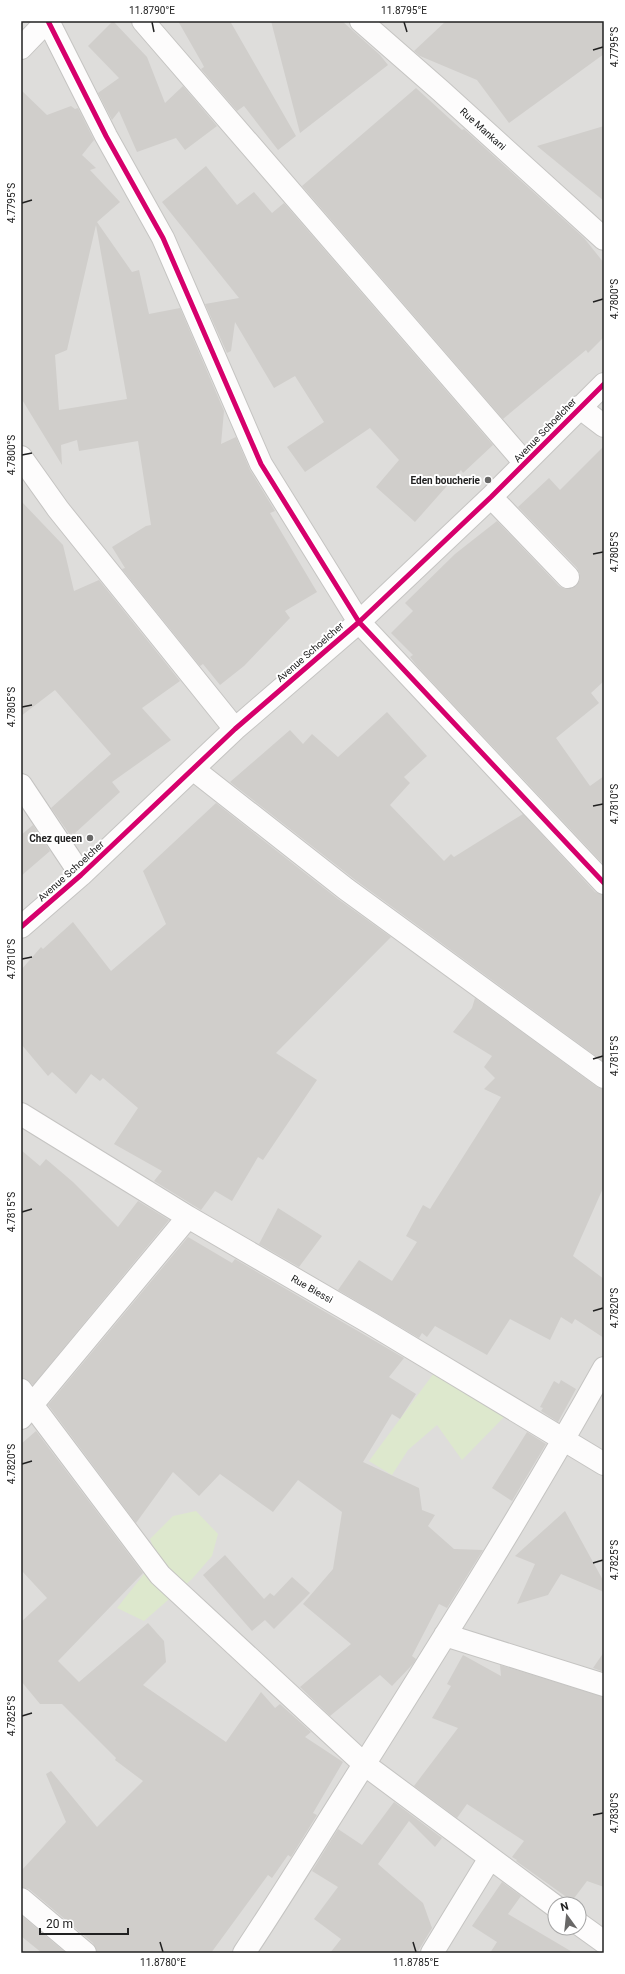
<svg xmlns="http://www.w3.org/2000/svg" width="625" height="1974" font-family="Roboto,sans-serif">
	<rect width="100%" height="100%" fill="#efedea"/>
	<!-- residential -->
	<path fill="#dedddb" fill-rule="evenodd" d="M21 21H604V1953H21ZM555 1904H579V1928H555Z"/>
	<!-- grass -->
	<path fill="#dde8cd" d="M434 1373 504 1417 462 1460 437 1425 408 1450 392 1475 369 1461Z
		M196 1511 218 1534 212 1556 192 1579 144 1621 117 1608 144 1574 160 1564 150 1539 173 1516Z"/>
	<!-- building -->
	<path fill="#d0cecb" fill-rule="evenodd" d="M113 21 147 57 165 103 183 86 217 126 185 150 176 138 137 152 119 111 112 120 98 93 119 78 88 46Z
		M178 21H230L296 136 278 150 244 106 237 111 201 69 204 67 202 63Z
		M271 21H342L380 55 388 65 300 133Z
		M446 21H604V54L509 123 477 80 420 56 414 51Z
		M416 88 462 130 464 129 584 238 604 263V337L588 353 586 350 503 419 302 186Z
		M21 90 47 115 71 106 75 109 78 108 94 140 82 155 96 168 90 170 120 202 97 222 132 272 139 270 149 314 180 308 224 411 221 444 236 437 250 470 275 511 270 513 317 592 285 611 290 618 244 666 220 685 203 664 200 666 122 569 125 568 112 547 146 526 151 525 138 441 79 451 77 440 61 445 62 465 21 398ZM96 225 127 399 59 410 55 355 67 350Z
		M604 126V201L537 146Z
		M206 166 237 205 254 192 272 213 284 203 493 445 463 473 461 470 415 522 376 487 399 460 370 428 305 472 287 447 324 422 295 376 274 388 235 322 231 351 227 353 205 304 239 298 162 202Z
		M604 446V681L591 693 599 703 556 738 590 786 604 776V865L418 667 410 657 413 655 391 633 413 611 405 603 455 554 497 521 559 586 565 589H571L576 586 580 580V574L577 568 518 507 549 478 560 490Z
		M21 501 63 545 74 591 99 580 180 681 142 708 171 740 112 782 120 792 74 834 73 833 70 835 51 808 111 754 55 690 21 716Z
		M387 712 427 756 404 777 410 783 390 805 444 861 451 854 454 857 523 814 595 892 604 895V1062L354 879 230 782 290 730 303 744 312 734 338 757Z
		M216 803 338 899 391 937 276 1053 317 1080 263 1160 258 1157 232 1201 215 1191 201 1210 154 1181 162 1171 114 1144 138 1108 103 1078 100 1081 91 1074 76 1094 52 1072 48 1076 21 1044V970L41 947 43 949 73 922 111 971 166 924 143 871Z
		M33 825 50 851 21 876V835Z
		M475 998 597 1087 604 1089V1186L573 1256 604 1279V1338L575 1319 572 1324 561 1317 550 1340 510 1319 487 1355 435 1326 427 1337 422 1333 419 1338 338 1290 359 1260 392 1281 417 1242 406 1236 423 1205 430 1209 501 1097 484 1089 495 1078 484 1067 492 1056 453 1032 472 1008Z
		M21 1150 40 1166 46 1159 73 1182 118 1227 138 1201 169 1220 33 1385 26 1379 21 1378Z
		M278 1208 322 1236 299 1267 259 1244Z
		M188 1237 232 1263 235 1259 404 1358 389 1377 416 1394 400 1419 392 1414 363 1462 419 1488 422 1510 435 1515 428 1526 454 1549 483 1550 447 1608 439 1604 412 1656 416 1659 413 1664 392 1686 380 1675 330 1716 300 1687 351 1644 303 1604 333 1569 342 1512 298 1480 273 1512 220 1474 199 1496 173 1472 136 1523 48 1405Z
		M561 1380 576 1389 558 1422 541 1411 543 1408 540 1407 554 1381 559 1384Z
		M36 1431 143 1573 58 1661 79 1682 148 1623 164 1641 166 1662 143 1685 226 1742 261 1692 275 1708 280 1704 311 1732 305 1737 343 1762 313 1813 317 1815 291 1857 288 1855 272 1878 268 1875 211 1953H97L93 1943 29 1889 21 1887V1871L66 1822 46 1774 51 1771 97 1827 143 1781 115 1760 116 1758 62 1704H40L21 1681V1622L47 1598 21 1570V1444Z
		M527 1432 546 1444 512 1501 492 1488Z
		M565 1511 604 1582V1592L561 1574 548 1595 517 1604 535 1564 515 1556Z
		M225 1555 264 1599 270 1593 274 1596 292 1577 310 1593 274 1629 265 1620 252 1631 203 1575Z
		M604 1652V1672L593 1668Z
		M463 1655 501 1676 500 1665 604 1697V1887L587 1881 572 1901 516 1861 517 1860 512 1857 524 1841 467 1804 457 1818 414 1786 458 1728 432 1718 451 1686 447 1684Z
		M394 1802 442 1838 435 1847 409 1821 378 1864 423 1903 432 1928 417 1953H330L341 1939 314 1919 338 1887 312 1871 338 1829 362 1845Z
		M502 1882 521 1896 508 1914 574 1953H490L497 1942 472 1926Z
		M21 1915 66 1953H42L21 1936Z"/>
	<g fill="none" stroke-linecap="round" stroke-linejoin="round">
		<!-- street casing -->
		<g stroke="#c5c4c2" stroke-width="24">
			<path id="street" d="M48 21 106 136 163 238 261 464 359 622 604 883
				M143 21 525 463
				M361 21 441 91 604 239
				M21 48 47 21
				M579 407 604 426
				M21 457 58 509 235 729
				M491 497 568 577
				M193 769 346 889 604 1077
				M21 785 81 875
				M21 927 81 875 235 729 359 622 491 497 604 384
				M21 1114 188 1217 372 1324 604 1464
				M21 1390 160 1575 364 1764 555 1906
				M21 1418 188 1217
				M445 1635 604 1685
				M21 1899 85 1953
				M579 1924 604 1942
				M244 1953C288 1887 329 1819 372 1752 452 1625 531 1499 604 1368
				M432 1953 490 1858"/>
		</g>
		<!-- street -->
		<use href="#street" stroke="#fdfcfc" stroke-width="22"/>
		<!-- cycleway casing -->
		<g stroke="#fff" stroke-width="8">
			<path id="cycleway" d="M48 21 106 136 163 238 261 464 359 622 604 883
				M21 927 81 875 235 729 359 622 491 497 604 384"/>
		</g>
		<!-- cycleway -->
		<use href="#cycleway" stroke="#d6006c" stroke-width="5"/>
	</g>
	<!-- ticks -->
	<path fill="none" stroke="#212121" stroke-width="1.5" d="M152 22 154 32M404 22 407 32M593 50 603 47M22 203 32 200M593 302 603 299M22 455 32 453M593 554 603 552M22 707 32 705M593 806 603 804M22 959 32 957M593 1059 603 1056M22 1212 32 1209M593 1311 603 1308M22 1464 32 1461M593 1563 603 1560M22 1716 32 1713M593 1815 603 1813M160 1942 163 1952M413 1942 416 1952"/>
	<!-- markers -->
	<g fill="#696867" stroke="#fff" stroke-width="1.5">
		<circle cx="488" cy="480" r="4"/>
		<circle cx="90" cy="838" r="4"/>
	</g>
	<g text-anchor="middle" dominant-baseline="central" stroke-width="4" stroke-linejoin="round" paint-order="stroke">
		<!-- street labels -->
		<g font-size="10" fill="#212121" stroke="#fff">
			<text transform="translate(483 129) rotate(42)">Rue Mankani</text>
			<text transform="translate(545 430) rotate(-46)">Avenue Schoelcher</text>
			<text transform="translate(310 652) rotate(-41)">Avenue Schoelcher</text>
			<text transform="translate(71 871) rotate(-42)">Avenue Schoelcher</text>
			<text transform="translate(312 1289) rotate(30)">Rue Biessi</text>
		</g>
		<!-- poi labels -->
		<g font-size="10" font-weight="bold" fill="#212121" stroke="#fff" text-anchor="end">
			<text x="480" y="480">Eden boucherie</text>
			<text x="82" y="838">Chez queen</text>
		</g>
	</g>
	<!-- border -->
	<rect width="625" height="1974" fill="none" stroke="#ffffff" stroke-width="44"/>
	<!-- north arrow -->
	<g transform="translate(567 1916) rotate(345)"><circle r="19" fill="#ffffff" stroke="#a6a6a6"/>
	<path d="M0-3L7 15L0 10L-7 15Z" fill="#696867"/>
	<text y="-6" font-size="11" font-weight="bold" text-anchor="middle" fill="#212121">N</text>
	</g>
	<!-- scale -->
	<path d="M40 1928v6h88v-6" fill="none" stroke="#212121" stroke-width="2"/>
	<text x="46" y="1928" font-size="12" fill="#212121" stroke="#ffffff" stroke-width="3" paint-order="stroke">20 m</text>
	<rect x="22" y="22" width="581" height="1930" fill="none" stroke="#212121" stroke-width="1.5"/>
	<g font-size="10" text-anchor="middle" fill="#212121">
		<text x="152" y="14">11.8790°E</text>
		<text x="404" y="14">11.8795°E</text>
		<text transform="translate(614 47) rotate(-90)" y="4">4.7795°S</text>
		<text transform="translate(11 203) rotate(-90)" y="4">4.7795°S</text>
		<text transform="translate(614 299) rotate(-90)" y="4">4.7800°S</text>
		<text transform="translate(11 455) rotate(-90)" y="4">4.7800°S</text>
		<text transform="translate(614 552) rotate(-90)" y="4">4.7805°S</text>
		<text transform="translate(11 707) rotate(-90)" y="4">4.7805°S</text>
		<text transform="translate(614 804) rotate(-90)" y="4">4.7810°S</text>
		<text transform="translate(11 959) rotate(-90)" y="4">4.7810°S</text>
		<text transform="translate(614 1056) rotate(-90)" y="4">4.7815°S</text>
		<text transform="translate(11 1212) rotate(-90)" y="4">4.7815°S</text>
		<text transform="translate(614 1308) rotate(-90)" y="4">4.7820°S</text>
		<text transform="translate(11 1464) rotate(-90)" y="4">4.7820°S</text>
		<text transform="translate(614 1560) rotate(-90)" y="4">4.7825°S</text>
		<text transform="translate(11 1716) rotate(-90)" y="4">4.7825°S</text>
		<text transform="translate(614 1813) rotate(-90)" y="4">4.7830°S</text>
		<text x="163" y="1966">11.8780°E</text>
		<text x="416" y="1966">11.8785°E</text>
	</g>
</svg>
